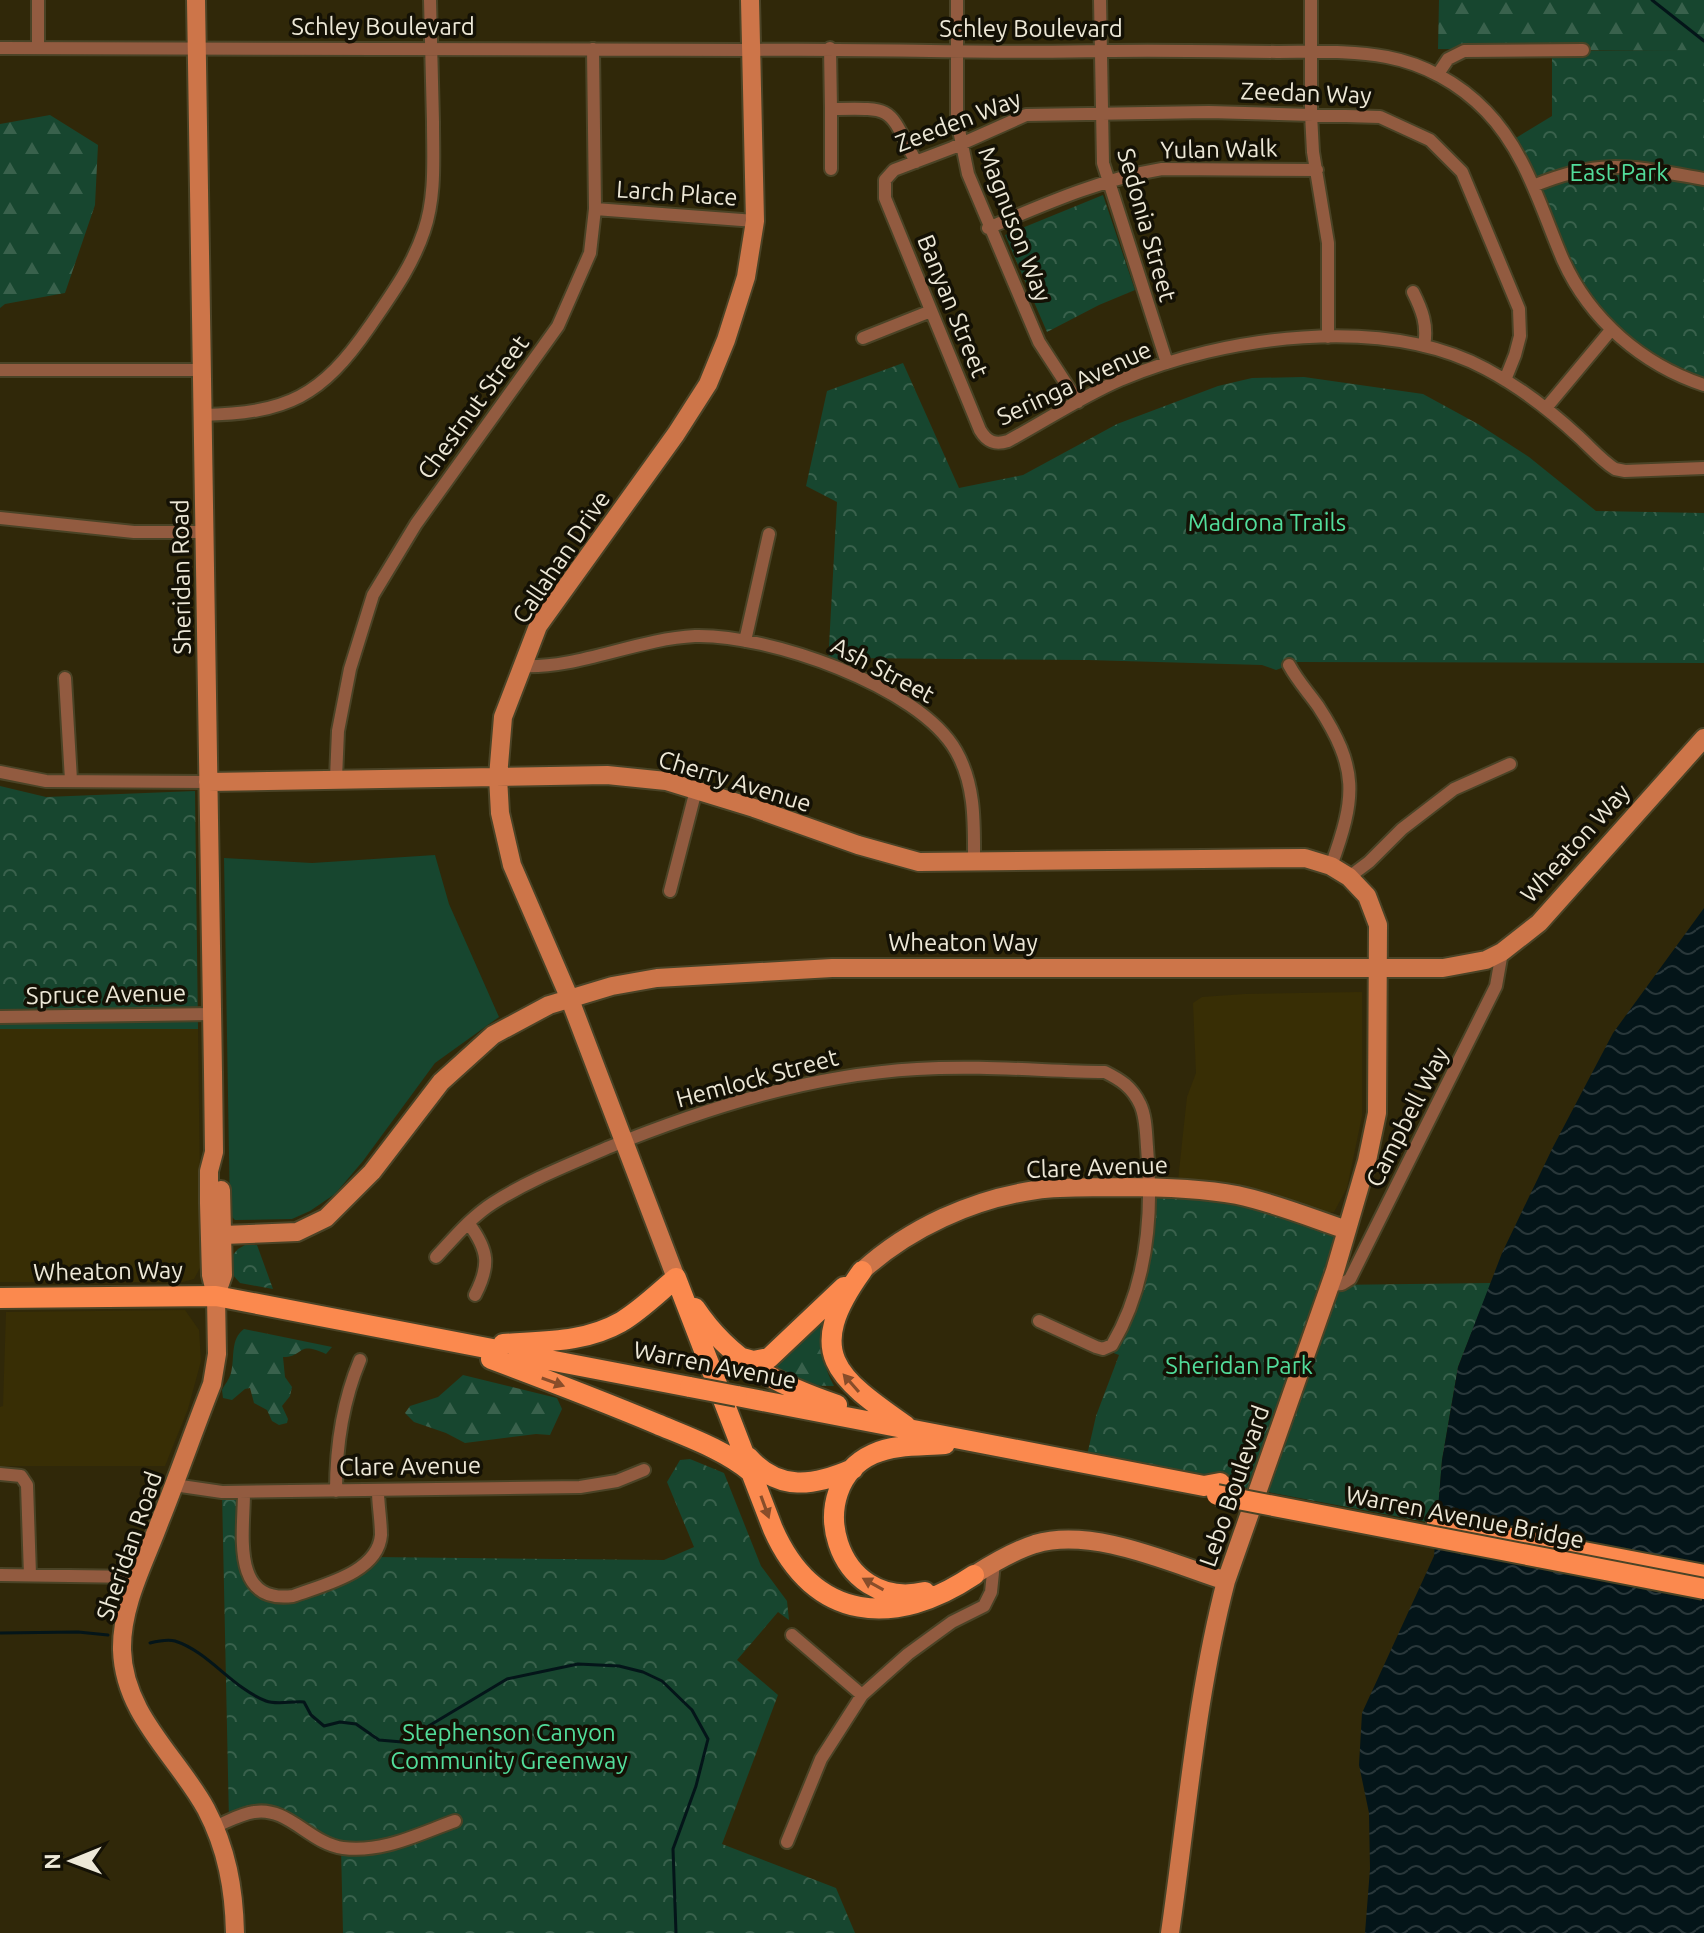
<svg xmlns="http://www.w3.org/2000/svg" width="1704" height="1933" font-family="Ubuntu,sans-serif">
	<defs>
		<pattern id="forest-firs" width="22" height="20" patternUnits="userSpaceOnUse" patternTransform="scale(2)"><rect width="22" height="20" fill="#17462f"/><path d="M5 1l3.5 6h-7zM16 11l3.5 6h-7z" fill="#39614c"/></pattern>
		<pattern id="park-crowns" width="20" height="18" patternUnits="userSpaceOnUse" patternTransform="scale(2)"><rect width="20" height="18" fill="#17462f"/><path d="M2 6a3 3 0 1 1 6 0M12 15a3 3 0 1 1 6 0" fill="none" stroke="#39614c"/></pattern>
		<pattern id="water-waves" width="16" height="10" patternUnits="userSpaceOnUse" patternTransform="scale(2)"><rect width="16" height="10" fill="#041519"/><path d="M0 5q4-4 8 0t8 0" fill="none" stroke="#29373a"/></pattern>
	</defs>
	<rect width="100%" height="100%" fill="#302809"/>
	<!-- built -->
	<path fill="#382e05" d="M1362 992V1116L1347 1188 1334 1212 1325 1213 1178 1180 1187 1097 1196 1073 1193 1003 1202 997 1245 994Z
		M0 1029H198L201 1266 194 1279 183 1282H0Z
		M185 1310 199 1330 201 1361 188 1409 165 1466H0V1407L3 1406 6 1312Z"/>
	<!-- grass -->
	<path fill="#17462f" d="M435 855 449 904 499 1017 435 1063 363 1161 335 1194 310 1211 292 1219 235 1220 230 1215 224 858 312 863Z"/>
	<!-- forest -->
	<path fill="url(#forest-firs)" d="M1439 0H1704V51L1438 49Z
		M50 115 98 145 95 205 65 293 5 304 0 308V124Z
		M832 1305C821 1339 817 1353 834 1386 808 1387 788 1380 767 1366Z
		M244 1329 332 1347 326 1354C296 1340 305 1357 283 1357L285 1377 292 1387 290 1396 282 1406 288 1419 287 1423 279 1425 272 1421 267 1410 254 1403 250 1388 245 1389 232 1400 223 1398 222 1390C225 1384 229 1380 231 1373 235 1358 230 1339 244 1329Z
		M463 1375 557 1398 562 1409 550 1435 536 1434 465 1443 446 1433 414 1422 405 1413 410 1406 438 1397Z"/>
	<!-- park -->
	<path fill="url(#park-crowns)" d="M1704 50V385L1649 358 1585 298 1511 141 1552 116V51Z
		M1103 195 1135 290 1099 305 1047 332 1005 235Z
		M903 363 959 488 1023 475 1117 424 1218 386 1252 378 1304 377 1423 394 1478 424 1529 457 1596 511 1704 513V663L1298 662 1276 670 1262 665 1088 660 841 658 838 667 828 664 837 502 806 486 827 391Z
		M0 786 46 797 195 791 198 1029H0Z
		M1151 1187 1193 1189 1347 1230 1331 1285 1491 1283 1458 1367 1442 1460 1437 1524 1220 1483 1085 1464 1096 1416 1119 1355 1103 1349 1112 1345 1138 1280Z
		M245 1245H257L273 1289 240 1283 232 1274 230 1258 238 1249Z
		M690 1459 724 1473 761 1566 787 1601 789 1620 778 1612 737 1660 778 1695 722 1844 836 1888 855 1933H343L341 1848 275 1813 229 1821 222 1493 244 1492 252 1583 293 1596 372 1557 664 1560 694 1547 667 1482 680 1460Z"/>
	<!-- water -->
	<path fill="url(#water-waves)" d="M1704 908V1933H1365L1370 1869 1369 1813 1359 1765 1362 1713 1434 1556 1442 1460 1458 1367 1502 1253 1553 1147 1613 1033Z"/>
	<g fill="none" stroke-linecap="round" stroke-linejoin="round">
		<!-- stream -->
		<path stroke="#041519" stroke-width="3" d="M1652 0 1704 41
			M0 1633 78 1632 108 1635
			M150 1643C158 1641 167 1639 175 1641 209 1652 231 1687 266 1701 276 1705 292 1701 304 1702L311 1715 324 1726 340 1722 356 1724 379 1740 402 1742 507 1679 578 1664 619 1666 643 1672 662 1681 692 1710 708 1739 696 1786 673 1849 676 1933"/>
		<!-- street casing -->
		<g stroke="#4a4326" stroke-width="16">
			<path id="street" d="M38 0V46
				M957 0V120L968 174 1039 342 1078 402
				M1100 0 1103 163 1167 363
				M1311 0V114L1313 152 1328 243V337
				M0 48 751 50C868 48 985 54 1102 51 1161 50 1219 51 1278 52 1313 52 1352 50 1387 57 1424 64 1459 83 1486 111 1526 152 1541 209 1563 260 1590 320 1643 365 1704 385
				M830 48 831 109C896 108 887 106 916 162
				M1438 74 1448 59 1464 51 1583 50
				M831 109V169
				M1533 186C1602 157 1634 167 1704 179
				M595 209 755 221
				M988 228C1045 204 1101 179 1162 169L1317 170
				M1413 292C1422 310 1428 325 1424 346
				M863 338 931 311
				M0 370H202
				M1505 380 1515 355 1520 336 1519 309 1462 172 1430 140 1380 117 1209 112 1026 115 952 148 894 170 885 180V198L980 430C987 442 995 445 1008 441 1045 421 1081 397 1120 380 1224 336 1383 314 1486 369 1520 387 1551 411 1579 437 1591 448 1602 461 1615 469L1625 471 1704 468
				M1546 408 1611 330
				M202 415C288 413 321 397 370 326 391 295 412 267 424 231 436 196 433 158 433 122 432 81 431 41 430 0
				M0 518 134 532H204
				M745 641 769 534
				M1289 665C1297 680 1308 692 1318 706 1359 769 1356 797 1331 866
				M521 666C578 669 636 639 695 636 768 634 919 686 956 751 976 786 974 825 974 864
				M65 678 71 780
				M0 772 46 781 208 782
				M336 778 338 731 350 669 373 595 416 524 558 326 590 253 595 209 593 49
				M1349 877 1369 862 1402 829 1454 789 1510 764
				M670 891 696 790
				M0 1017 213 1014
				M469 1224C489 1251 490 1266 475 1295
				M436 1257C453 1239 471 1217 493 1203 529 1180 568 1165 607 1148 706 1108 809 1075 917 1069 979 1065 1042 1071 1105 1072 1121 1080 1132 1087 1140 1104 1146 1116 1146 1134 1147 1147 1153 1213 1147 1286 1112 1345L1103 1349 1096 1347 1039 1321
				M1330 1285 1342 1284 1350 1279 1496 986 1502 952
				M0 1474 21 1476 27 1485 30 1575
				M174 1485 222 1492 580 1487 617 1481 644 1470
				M336 1491C336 1445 342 1403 360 1360
				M244 1492C244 1532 230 1604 293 1596 322 1585 378 1573 381 1535 381 1520 378 1505 378 1491
				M0 1575 139 1577
				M792 1635 862 1695
				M214 1827C227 1822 240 1814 254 1812 288 1806 310 1844 343 1848 383 1853 418 1834 455 1821
				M787 1842 821 1759 862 1695 908 1654 952 1622 984 1606 991 1592 994 1563"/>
		</g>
		<!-- secondary casing -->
		<g stroke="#4a4326" stroke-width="22">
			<path id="secondary" d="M196 0 213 1072 214 1152 209 1171V1203L211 1275 216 1296 217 1354 212 1384C194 1430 178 1476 160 1521 145 1562 121 1605 122 1650 124 1715 177 1756 206 1809 227 1849 234 1889 235 1933
				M208 782 607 775 666 781 754 808 858 845 919 862 1305 858 1331 866 1349 877 1367 896 1378 925 1377 1113 1367 1161 1335 1271 1226 1581C1196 1696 1187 1816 1170 1933
				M223 1235 297 1232 326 1218 372 1172 441 1082 493 1035 549 1005 612 986 657 978 832 968H1443L1486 960 1502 952 1539 923 1704 738
				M862 1271C909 1228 973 1199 1036 1190 1064 1186 1093 1188 1122 1187 1160 1187 1199 1188 1237 1195 1275 1203 1311 1218 1347 1230
				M676 1278 569 997 512 865 500 813 498 777 503 717 538 626 676 434 708 384 726 340 746 277 755 221 750 0
				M216 1295 223 1275 221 1190
				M974 1575C993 1563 1013 1551 1035 1544 1093 1527 1170 1563 1226 1581"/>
		</g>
		<!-- primary casing -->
		<g stroke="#4a4326" stroke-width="24">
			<path id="primary" d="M862 1271C803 1353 836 1377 906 1426
				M676 1278 773 1529C814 1622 895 1628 974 1575
				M0 1298 216 1296 690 1387
				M695 1308C731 1362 778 1385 837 1405
				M503 1344C543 1341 584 1343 621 1322 641 1310 658 1293 676 1278
				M742 1358 753 1361 769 1358 844 1287
				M491 1359C547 1380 602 1401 657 1424 688 1437 725 1450 751 1472
				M737 1396 1204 1486 1220 1483
				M748 1457C779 1492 814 1486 853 1469
				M1437 1524 1704 1575
				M925 1592C835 1613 801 1487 873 1454 895 1444 922 1446 945 1444"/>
		</g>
		<!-- street -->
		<use href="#street" stroke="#925b40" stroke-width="12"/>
		<!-- secondary -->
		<use href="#secondary" stroke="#cd7549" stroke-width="18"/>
		<!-- primary -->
		<use href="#primary" stroke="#fb894e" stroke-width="20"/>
		<!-- primary-bridge casing -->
		<g stroke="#4a4326" stroke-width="24" stroke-linecap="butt">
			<path id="primary-bridge" d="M690 1387 737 1396
				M1217 1495 1704 1589"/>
		</g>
		<!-- primary-bridge -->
		<use href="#primary-bridge" stroke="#fb894e" stroke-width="20"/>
	</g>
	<!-- one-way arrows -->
	<defs><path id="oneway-solid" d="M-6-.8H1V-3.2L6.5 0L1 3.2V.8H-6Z" transform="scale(2)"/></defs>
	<g fill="#884d2a">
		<use href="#oneway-solid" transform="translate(553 1382) rotate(20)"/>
		<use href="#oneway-solid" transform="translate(851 1383) rotate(-131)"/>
		<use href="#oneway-solid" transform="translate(765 1507) rotate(70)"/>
		<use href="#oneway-solid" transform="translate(873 1584) rotate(-151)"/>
	</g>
	<g text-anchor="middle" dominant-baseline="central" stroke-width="7" stroke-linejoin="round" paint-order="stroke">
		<!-- street labels -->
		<g font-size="24" fill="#ede8d7" stroke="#141105">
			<text x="383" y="26">Schley Boulevard</text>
			<text x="1031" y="28">Schley Boulevard</text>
			<text transform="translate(1306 93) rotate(2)">Zeedan Way</text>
			<text transform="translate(958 121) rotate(-21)">Zeeden Way</text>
			<text transform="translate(1219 149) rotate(-1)">Yulan Walk</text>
			<text transform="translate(677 193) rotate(4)">Larch Place</text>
			<text transform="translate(1015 224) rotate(69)">Magnuson Way</text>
			<text transform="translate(1147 225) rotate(74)">Sedonia Street</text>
			<text transform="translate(953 306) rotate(68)">Banyan Street</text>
			<text transform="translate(1074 383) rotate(-25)">Seringa Avenue</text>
			<text transform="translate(473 407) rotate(-54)">Chestnut Street</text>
			<text transform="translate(561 557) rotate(-56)">Callahan Drive</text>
			<text transform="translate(181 577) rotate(-91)">Sheridan Road</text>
			<text transform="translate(883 670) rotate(28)">Ash Street</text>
			<text transform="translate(735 781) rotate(17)">Cherry Avenue</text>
			<text transform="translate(1575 843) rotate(-48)">Wheaton Way</text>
			<text x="963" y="942">Wheaton Way</text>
			<text transform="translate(106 994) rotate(-1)">Spruce Avenue</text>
			<text transform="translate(757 1078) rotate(-15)">Hemlock Street</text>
			<text transform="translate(1407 1117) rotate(-63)">Campbell Way</text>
			<text transform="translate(1097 1167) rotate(-2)">Clare Avenue</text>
			<text transform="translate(108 1271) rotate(-1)">Wheaton Way</text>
			<text transform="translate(715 1365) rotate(11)">Warren Avenue</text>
			<text transform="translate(410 1466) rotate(-1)">Clare Avenue</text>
			<text transform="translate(1234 1486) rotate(-71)">Lebo Boulevard</text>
			<text transform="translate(1465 1517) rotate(11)">Warren Avenue Bridge</text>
			<text transform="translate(129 1546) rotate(-71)">Sheridan Road</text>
		</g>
		<!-- park labels -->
		<g font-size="24" fill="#52dd9b" stroke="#141105">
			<text x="1619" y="172">East Park</text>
			<text x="1267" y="522">Madrona Trails</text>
			<text x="1239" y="1365">Sheridan Park</text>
			<text x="509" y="1732">Stephenson Canyon<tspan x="509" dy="28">Community Greenway</tspan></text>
		</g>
	</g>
	<!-- north arrow -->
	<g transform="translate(72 1861) rotate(269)" stroke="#141105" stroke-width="6" paint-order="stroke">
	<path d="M0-6L14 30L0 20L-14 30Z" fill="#ede8d7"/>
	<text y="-12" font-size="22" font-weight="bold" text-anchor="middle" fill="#ede8d7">N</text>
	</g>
</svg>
